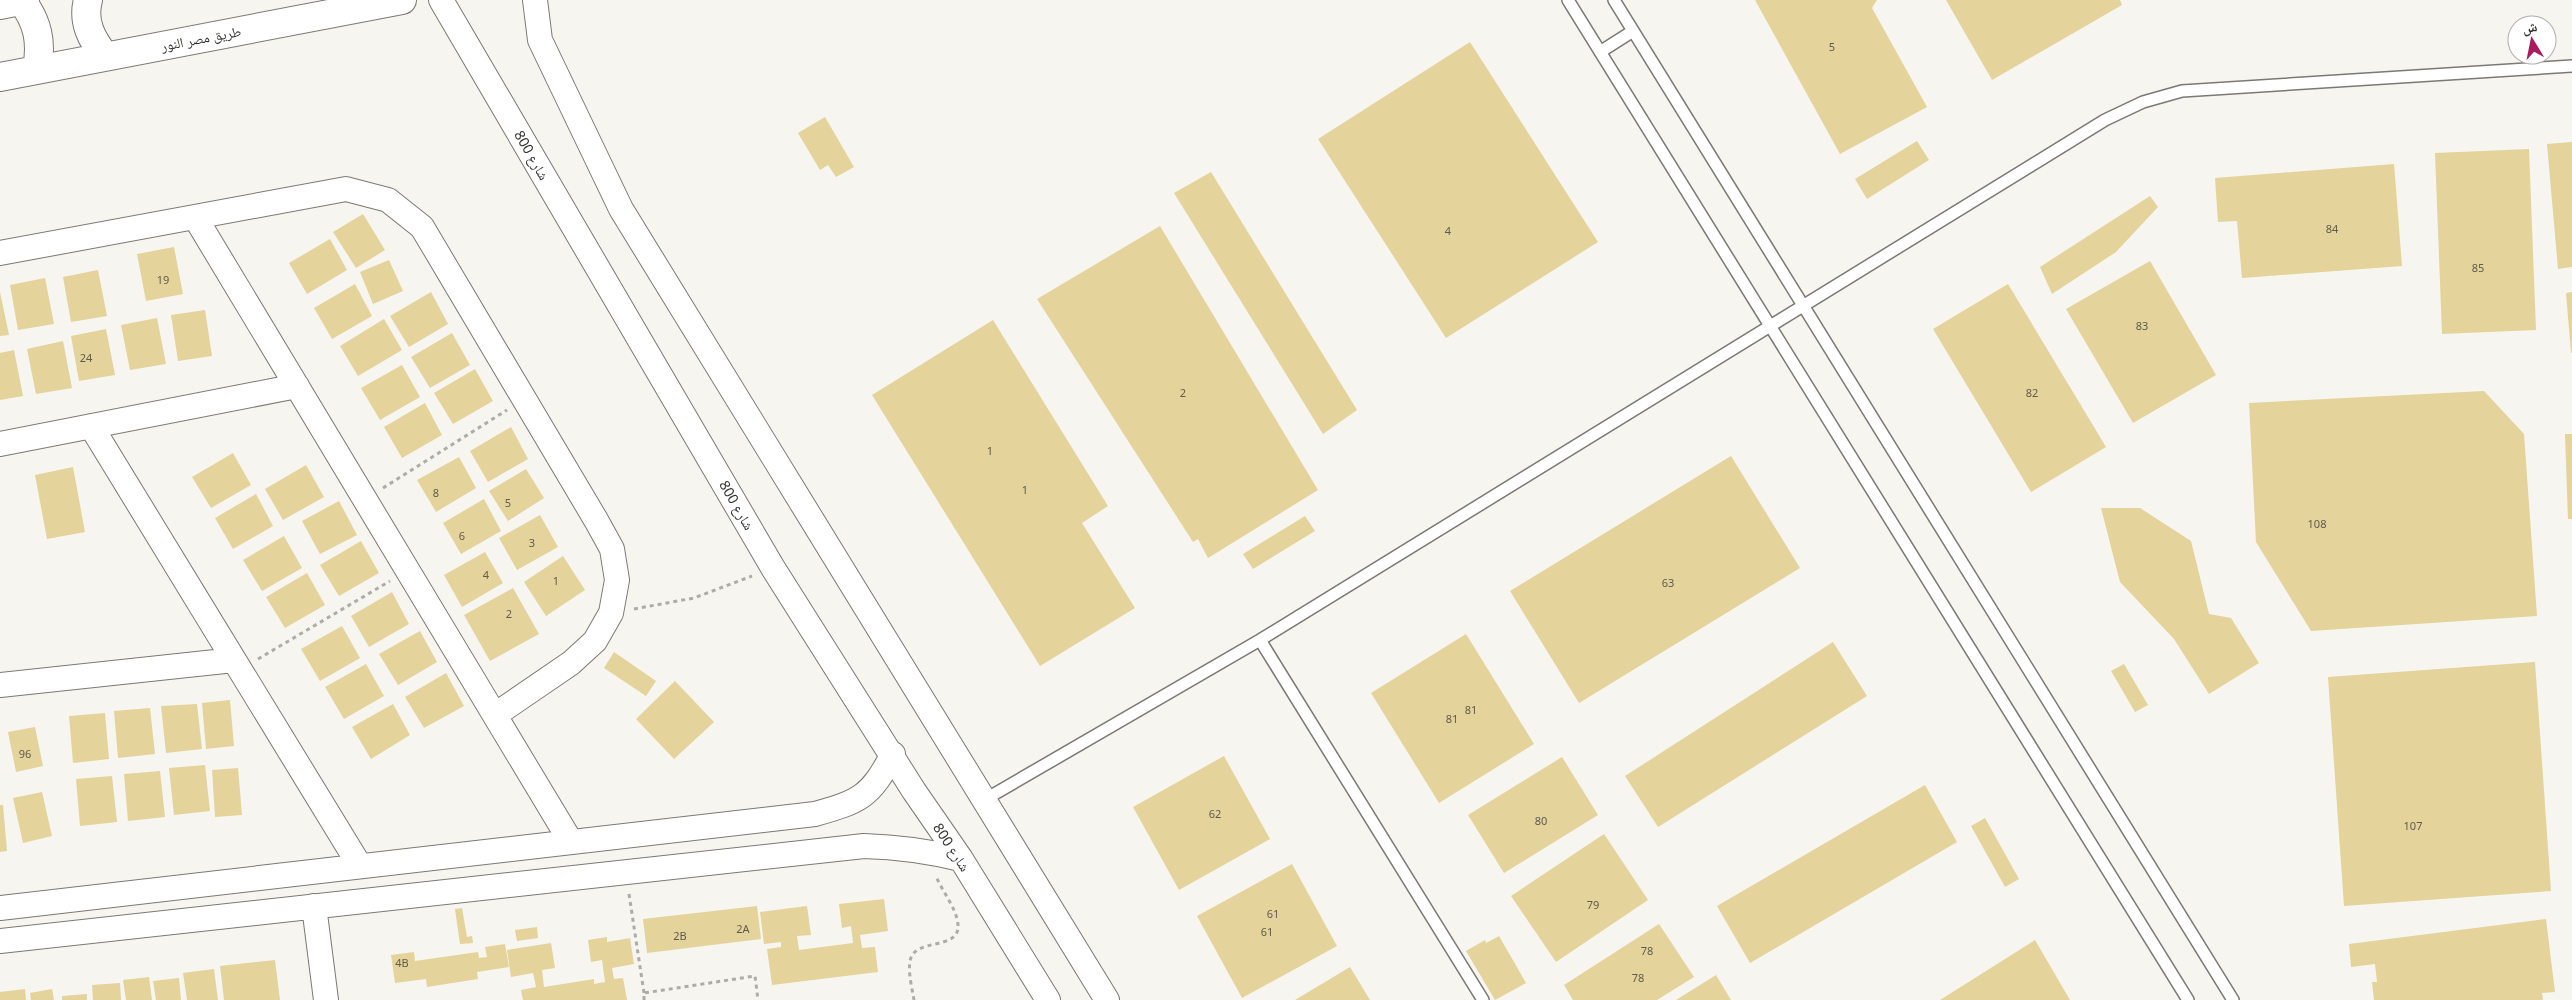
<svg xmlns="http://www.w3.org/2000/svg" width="2572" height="1000" font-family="'Noto Sans','Noto Naskh Arabic',sans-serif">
	<rect width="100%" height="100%" fill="#f7f5ef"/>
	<!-- building -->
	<path fill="#e4d39b" d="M1755 0H1877L1872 8 1927 107 1840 154Z
		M1946 0H2120L2122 5 1992 80Z
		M1470 42 1598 242 1446 338 1318 139Z
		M825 117 854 167 836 177 828 165 820 170 798 133Z
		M1917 141 1929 160 1867 199 1855 179Z
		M2572 142V267L2558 269 2547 144Z
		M2529 149 2536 330 2442 334 2435 153Z
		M2394 164 2402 266 2242 278 2237 221 2218 222 2215 178Z
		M1211 172 1357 410 1323 434 1174 193Z
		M2150 196 2158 207 2116 252 2052 294 2040 267Z
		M363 214 385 250 356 268 333 232Z
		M1160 226 1318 490 1208 558 1198 539 1193 542 1037 299Z
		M330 239 347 270 307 294 289 263Z
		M174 247 183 294 146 301 137 254Z
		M389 260 403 291 373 304 360 272Z
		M2150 261 2216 375 2133 423 2066 309Z
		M98 270 107 316 71 322 63 277Z
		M45 278 54 324 18 330 10 285Z
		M355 284 372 316 332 339 314 308Z
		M2008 284 2106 447 2031 492 1933 329Z
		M0 292 9 335 0 336Z
		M431 292 448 324 409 347 390 316Z
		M2572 292V352L2571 353 2566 293Z
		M205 310 212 356 178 361 171 315Z
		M157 318 166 364 130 370 121 325Z
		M384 319 402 350 358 376 340 346Z
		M993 320 1108 506 1082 523 1135 608 1040 666 872 395Z
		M106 329 115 375 79 381 71 336Z
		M452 333 470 365 430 388 411 357Z
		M63 341 72 388 36 394 27 349Z
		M14 350 23 396 0 400V353Z
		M402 365 420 397 380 420 361 388Z
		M475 369 493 401 453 424 434 393Z
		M2484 391 2524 434 2537 616 2311 631 2256 542 2249 403Z
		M425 403 442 435 402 458 384 427Z
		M511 427 528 459 488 482 470 451Z
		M2565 434H2572V519H2568Z
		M233 453 251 485 211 508 192 477Z
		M1731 456 1800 568 1579 703 1510 591Z
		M459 457 476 488 436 512 417 480Z
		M306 465 324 497 283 520 265 489Z
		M73 467 85 532 47 539 35 475Z
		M526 469 544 498 508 521 489 491Z
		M256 494 273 526 233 549 215 518Z
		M484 499 501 531 461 554 443 523Z
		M339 501 357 535 320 554 302 521Z
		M2101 508H2140L2191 541 2209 614 2231 618 2259 663 2209 694 2174 639 2120 582Z
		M540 515 558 547 517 570 499 538Z
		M1305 516 1315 531 1253 569 1243 554Z
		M284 536 302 568 262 591 243 560Z
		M361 541 379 573 339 596 320 565Z
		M485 552 503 583 462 607 444 575Z
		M563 556 585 590 546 616 524 582Z
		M307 573 325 605 285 628 266 597Z
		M513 588 539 634 490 661 464 615Z
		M392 592 409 624 369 647 351 616Z
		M342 626 360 658 320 681 301 649Z
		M420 631 437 662 398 685 379 654Z
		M1466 634 1534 744 1439 803 1371 693Z
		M1833 642 1867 696 1658 827 1625 776Z
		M614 652 656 681 646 696 604 668Z
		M2535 662 2551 891 2344 906 2328 677Z
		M366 664 384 696 344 719 325 687Z
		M2124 664 2148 705 2135 712 2111 671Z
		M446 673 464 706 424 728 405 697Z
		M675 681 714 722 674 759 636 719Z
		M230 700 234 746 206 749 202 703Z
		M197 704 202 749 166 753 161 706Z
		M393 704 410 735 371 759 352 727Z
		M150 708 155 754 118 758 114 711Z
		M105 713 109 759 73 763 69 716Z
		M35 727 43 766 16 772 8 732Z
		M1224 756 1270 839 1179 890 1133 807Z
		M1562 757 1598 815 1504 873 1468 815Z
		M205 765 210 811 174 815 169 768Z
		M238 768 242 815 215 817 212 770Z
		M160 771 165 817 128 821 124 774Z
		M112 776 117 822 80 826 76 779Z
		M1925 785 1957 842 1750 963 1717 906Z
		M42 792 52 836 23 843 13 798Z
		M0 805H3L7 851 0 852Z
		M1985 818 2019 879 2005 887 1971 826Z
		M1604 834 1648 900 1556 962 1511 896Z
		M1292 864 1337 946 1242 998 1197 916Z
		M884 899 888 931 860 935 862 948 875 947 878 972 772 985 767 949 781 947V942L764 944 760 912 807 906 811 935 797 936 799 950 853 943 851 926 842 928 839 904Z
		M757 906 761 939 647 953 643 919Z
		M462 908 467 937 472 936 473 943 460 944 455 909Z
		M2546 919 2555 992 2542 993 2543 1000H2374L2372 982H2377L2375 964 2351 967 2349 944Z
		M1659 924 1694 977 1657 1000H1573L1564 985Z
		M537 927 538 938 517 941 515 930Z
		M1499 936 1526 983 1495 1000 1466 951 1485 940 1486 943Z
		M607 937V942L630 938 634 964 612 968 614 979 623 978 627 1000H523L521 990 536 987 533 973 511 977 507 950 551 943 555 968 542 970 544 987 594 979V984L605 982 602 960 591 962 588 940Z
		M2035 940 2070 1000H1940Z
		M505 944 509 967 477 972 478 979 427 987 426 979 395 983 391 955 414 952 415 961 478 952 479 958 487 957 485 947Z
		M275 960 280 1000H224L220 966Z
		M1350 967 1370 1000H1295Z
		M214 969 218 1000H187L183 973Z
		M1716 975 1731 1000H1676Z
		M149 977 152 1000H126L123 980Z
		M179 978 181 1000H156L153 981Z
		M120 983 121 1000H93L92 985Z
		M25 989 26 1000H0V992Z
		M52 989 54 1000H31L30 993Z
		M87 994V1000H62V996Z"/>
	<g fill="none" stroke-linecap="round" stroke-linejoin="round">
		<!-- service casing -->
		<g stroke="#7b7974" stroke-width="14">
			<path id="service" d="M1568 0 2188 1000
				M1614 0 2233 1000
				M1600 52 1633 31
				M1260 640 1483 1000
				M984 800 1260 640 2105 120 2143 102 2182 91 2572 66"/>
		</g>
		<!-- minor casing -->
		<g stroke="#7b7974" stroke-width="26">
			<path id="minor" d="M441 0 773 568 914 791 961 859 1048 1000
				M535 0 540 40 621 209 1107 1000
				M195 217 571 842
				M0 253 346 189 388 200 422 227 596 520 612 549 617 580 611 613 595 641 571 663 495 715
				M91 426 360 866
				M0 444 297 386
				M0 685 234 660
				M314 906 326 1000
				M0 908 815 814C861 801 870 797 893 754
				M0 941 864 846C898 847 928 851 961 859"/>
		</g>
		<!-- tertiary casing -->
		<g stroke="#7b7974" stroke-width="30">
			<path id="tertiary" d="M88 0C82 22 92 40 105 56
				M22 1C38 23 42 42 37 69
				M0 5 25 0
				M0 77 402 0"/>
		</g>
		<!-- path -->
		<path stroke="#adaca7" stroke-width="3" stroke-dasharray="4 4" stroke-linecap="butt" d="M383 488 507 410
			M634 609 694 598 752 576
			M258 659 390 581
			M629 894 644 993
			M644 1000V993L755 976 758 1000
			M914 1000C912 988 908 973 910 961 914 937 960 951 958 925 957 909 942 891 936 876"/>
		<!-- service -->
		<use href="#service" stroke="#fff" stroke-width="11"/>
		<!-- minor -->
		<use href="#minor" stroke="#fff" stroke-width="24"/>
		<!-- tertiary -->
		<use href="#tertiary" stroke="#fff" stroke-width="28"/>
	</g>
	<g text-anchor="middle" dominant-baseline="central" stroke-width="4" stroke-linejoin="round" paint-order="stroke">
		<!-- number labels -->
		<g font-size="11" fill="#605b4c">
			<text x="1832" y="46">5</text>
			<text x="2332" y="228">84</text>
			<text x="1448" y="230">4</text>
			<text x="2478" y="267">85</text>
			<text x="163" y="279">19</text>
			<text x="2142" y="325">83</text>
			<text x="86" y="357">24</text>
			<text x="1183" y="392">2</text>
			<text x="2032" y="392">82</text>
			<text x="990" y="450">1</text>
			<text x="1025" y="489">1</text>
			<text x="436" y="492">8</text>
			<text x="508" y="502">5</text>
			<text x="2317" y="523">108</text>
			<text x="462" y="535">6</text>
			<text x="532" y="542">3</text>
			<text x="486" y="574">4</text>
			<text x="556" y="580">1</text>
			<text x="1668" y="582">63</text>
			<text x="509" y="613">2</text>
			<text x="1471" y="709">81</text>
			<text x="1452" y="718">81</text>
			<text x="25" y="753">96</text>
			<text x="1215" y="813">62</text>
			<text x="1541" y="820">80</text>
			<text x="2413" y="825">107</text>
			<text x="1593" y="904">79</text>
			<text x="1273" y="913">61</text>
			<text x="743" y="928">2A</text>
			<text x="1267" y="931">61</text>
			<text x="680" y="935">2B</text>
			<text x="1647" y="950">78</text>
			<text x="402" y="962">4B</text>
			<text x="1638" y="977">78</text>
		</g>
		<!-- street labels -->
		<g font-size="14" fill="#343331" stroke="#fff">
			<text transform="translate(201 38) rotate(-11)">طريق مصر النور</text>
			<text transform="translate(532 155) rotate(60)">شارع 800</text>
			<text transform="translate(737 505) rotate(60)">شارع 800</text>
			<text transform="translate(952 847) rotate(57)">شارع 800</text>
		</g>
	</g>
	<!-- north arrow -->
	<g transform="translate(2532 40) rotate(350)"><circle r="24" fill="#ffffff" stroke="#aeadad"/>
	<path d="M0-4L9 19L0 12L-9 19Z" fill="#a81c5d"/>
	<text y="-8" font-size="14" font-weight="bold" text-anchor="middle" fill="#343331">ش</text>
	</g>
</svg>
